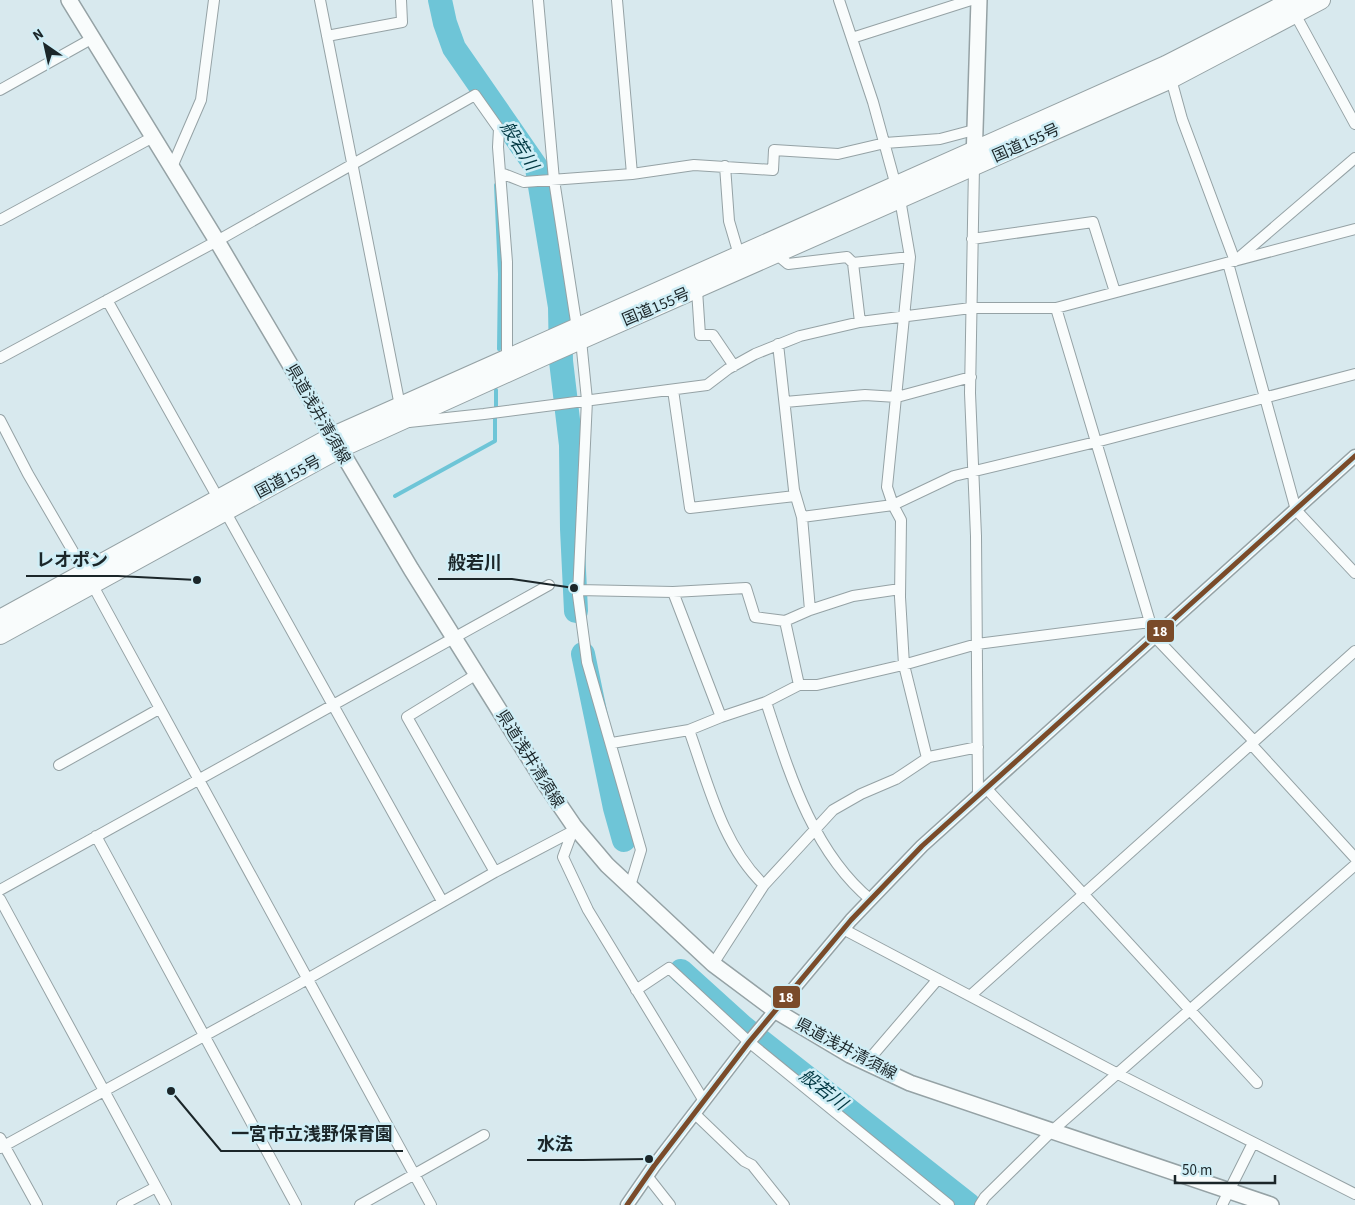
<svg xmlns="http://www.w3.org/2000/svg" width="1355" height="1205" font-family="'Source Sans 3','Noto Sans JP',sans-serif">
	<rect width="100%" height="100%" fill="#d8e9ee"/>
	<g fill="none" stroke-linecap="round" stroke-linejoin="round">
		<!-- stream -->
		<path stroke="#6ec5d7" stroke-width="4" d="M496 185 500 274 499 349
			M496 408V390
			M395 496 495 441V418"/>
		<!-- river -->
		<path stroke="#6ec5d7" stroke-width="24" d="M440 0 445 23 454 48 537 168 560 307 561 361 571 445 572 529 576 611
			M583 654 615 808 624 840
			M681 971 743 1027 969 1205"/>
		<!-- minor casing -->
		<g stroke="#95a2a5" stroke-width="12">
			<path id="minor" d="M320 0 400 406
				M538 0 554 180 577 328
				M617 0 632 174
				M839 0 873 102 896 186
				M1295 14 1355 124
				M327 36 402 22 401 0
				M852 38 971 0
				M1171 79 1182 119 1235 261 1355 158
				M0 90 93 38
				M725 166 729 221 739 255
				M974 166 970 393 976 536 978 795
				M172 167 201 100 214 0
				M501 173 524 182 632 174 694 165 773 170 774 150 838 154 885 143 940 139 974 130
				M900 199 910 257 887 487 893 505 901 520 900 597 904 665 927 758
				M0 220 153 137
				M972 239 1093 222 1115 292
				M776 254 788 264 847 257 853 263 910 257
				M853 263 860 322
				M1228 263 1296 510 1355 573
				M697 290 700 335H713L734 366
				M107 300 218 498
				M1056 308 1150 622
				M581 340 587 400 578 595 587 662 641 850 630 886
				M0 358 217 241 475 95 499 129 498 147 507 262V358
				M673 390 690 508 795 496
				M785 402 865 395 897 397 971 377
				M0 420 28 474 85 572
				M409 422 484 414 707 385 728 369 755 354 800 336 860 322 971 308H1056L1355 229
				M225 511 442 901
				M802 517 893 505 954 476 1096 442 1355 374
				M92 584 431 1205
				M578 590 673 592 746 588 755 617 785 621 810 610 802 517 794 490 778 344
				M810 610 853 596 900 589
				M785 621 799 685
				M477 674 407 717 495 872
				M721 717 766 702
				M689 730C708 783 722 845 764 885
				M612 743 689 730 721 717 673 592
				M1251 744 1355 858
				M59 765 159 709
				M986 788 1257 1083
				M573 830 563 857 588 910 704 1101
				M96 836 296 1205
				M0 890 549 585
				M0 899 166 1205
				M871 900C812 851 789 772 766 702L799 685H817L903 665 977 644 1150 622 1154 636 1254 741
				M843 929 1118 1074 1355 1194
				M713 964 764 885 833 810 861 794 896 779 929 757 978 747
				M636 990 669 968 749 1042 949 1205
				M970 996 1355 651
				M866 1063 938 979
				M695 1114 744 1161 752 1165 784 1205
				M0 1138 37 1205
				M0 1148 295 986 495 872 573 831
				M648 1177 670 1205
				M122 1205 156 1187
				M360 1205 484 1135
				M980 1205 985 1197 1053 1130 1355 865
				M1222 1205 1253 1143"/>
		</g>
		<!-- tertiary casing -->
		<g stroke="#95a2a5" stroke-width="15">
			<path id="tertiary" d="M627 1205 654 1166 749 1042 851 920 922 846 1355 456"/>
		</g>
		<!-- secondary casing -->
		<g stroke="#95a2a5" stroke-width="18">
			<path id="secondary" d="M69 0 217 241 411 569 546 785 574 826 607 865 713 964 776 1011 850 1055 910 1083 1271 1205
				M974 161 979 0"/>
		</g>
		<!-- trunk casing -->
		<g stroke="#95a2a5" stroke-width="20">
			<path id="trunk" d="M0 619 331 437 1166 65 1293 0
				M0 635 339 449 549 354 1171 79 1321 0"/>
		</g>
		<!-- minor -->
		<use href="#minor" stroke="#f9fcfc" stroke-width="10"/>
		<!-- tertiary -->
		<use href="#tertiary" stroke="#f9fcfc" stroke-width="12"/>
		<!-- secondary -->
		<use href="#secondary" stroke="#f9fcfc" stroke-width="15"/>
		<!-- trunk -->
		<use href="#trunk" stroke="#f9fcfc" stroke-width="18"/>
		<!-- bus-1 casing -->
		<g stroke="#d0eef6" stroke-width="9">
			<path id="bus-1" d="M627 1205 654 1166 749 1042 851 920 922 846 1355 456"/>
		</g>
		<!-- bus-1 -->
		<use href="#bus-1" stroke="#7a4b2a" stroke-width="5"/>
	</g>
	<g text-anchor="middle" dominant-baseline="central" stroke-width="5" stroke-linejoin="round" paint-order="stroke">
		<!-- street labels -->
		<g font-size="16" fill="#1b2629" stroke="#d0eef6">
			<text transform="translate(1026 143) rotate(-24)">国道155号</text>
			<text transform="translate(656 307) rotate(-23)">国道155号</text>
			<text transform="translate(318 414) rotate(60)">県道浅井清須線</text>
			<text transform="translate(288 477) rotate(-28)">国道155号</text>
			<text transform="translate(530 759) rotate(58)">県道浅井清須線</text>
			<text transform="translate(846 1049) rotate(28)">県道浅井清須線</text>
		</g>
		<!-- water labels -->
		<g font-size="18" font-style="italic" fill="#003842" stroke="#d0eef6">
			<text transform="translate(519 146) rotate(58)">般若川</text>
			<text transform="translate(823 1090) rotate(38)">般若川</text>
		</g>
	</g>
	<!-- callouts -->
	<path fill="none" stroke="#1b2629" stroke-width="2" d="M197 580L118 576H26M574 588L512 579H438M171 1091L221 1151H403M649 1159L583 1160H527"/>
	<g fill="#1b2629" stroke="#d0eef6" stroke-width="2">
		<circle cx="197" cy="580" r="5"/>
		<circle cx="574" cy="588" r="5"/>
		<circle cx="171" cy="1091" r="5"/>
		<circle cx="649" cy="1159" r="5"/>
	</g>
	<g font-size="18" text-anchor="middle" font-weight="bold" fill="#1b2629" stroke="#d0eef6" stroke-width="5" stroke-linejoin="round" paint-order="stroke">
		<text x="72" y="566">レオポン</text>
		<text x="475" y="569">般若川</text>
		<text x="312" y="1140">一宮市立浅野保育園</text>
		<text x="555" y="1150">水法</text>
	</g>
	<g stroke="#d0eef6" stroke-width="2">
		<rect x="1146" y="619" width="29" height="24" rx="5" fill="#7a4b2a"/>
		<rect x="772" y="985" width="29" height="24" rx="5" fill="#7a4b2a"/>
	</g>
	<g font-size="14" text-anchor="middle" font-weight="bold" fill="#fff">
		<text x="1160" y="636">18</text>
		<text x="786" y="1002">18</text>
	</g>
	<!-- north arrow -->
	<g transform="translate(45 45) rotate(326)" stroke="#d0eef6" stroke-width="4" paint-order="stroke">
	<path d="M0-4L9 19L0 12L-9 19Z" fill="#1b2629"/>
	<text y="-8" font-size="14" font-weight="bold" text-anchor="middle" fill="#1b2629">N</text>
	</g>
	<!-- scale -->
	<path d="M1175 1175v8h100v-8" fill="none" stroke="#1b2629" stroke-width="2.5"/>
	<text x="1182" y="1175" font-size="15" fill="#1b2629" stroke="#d0eef6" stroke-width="4" paint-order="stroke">50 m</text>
</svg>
